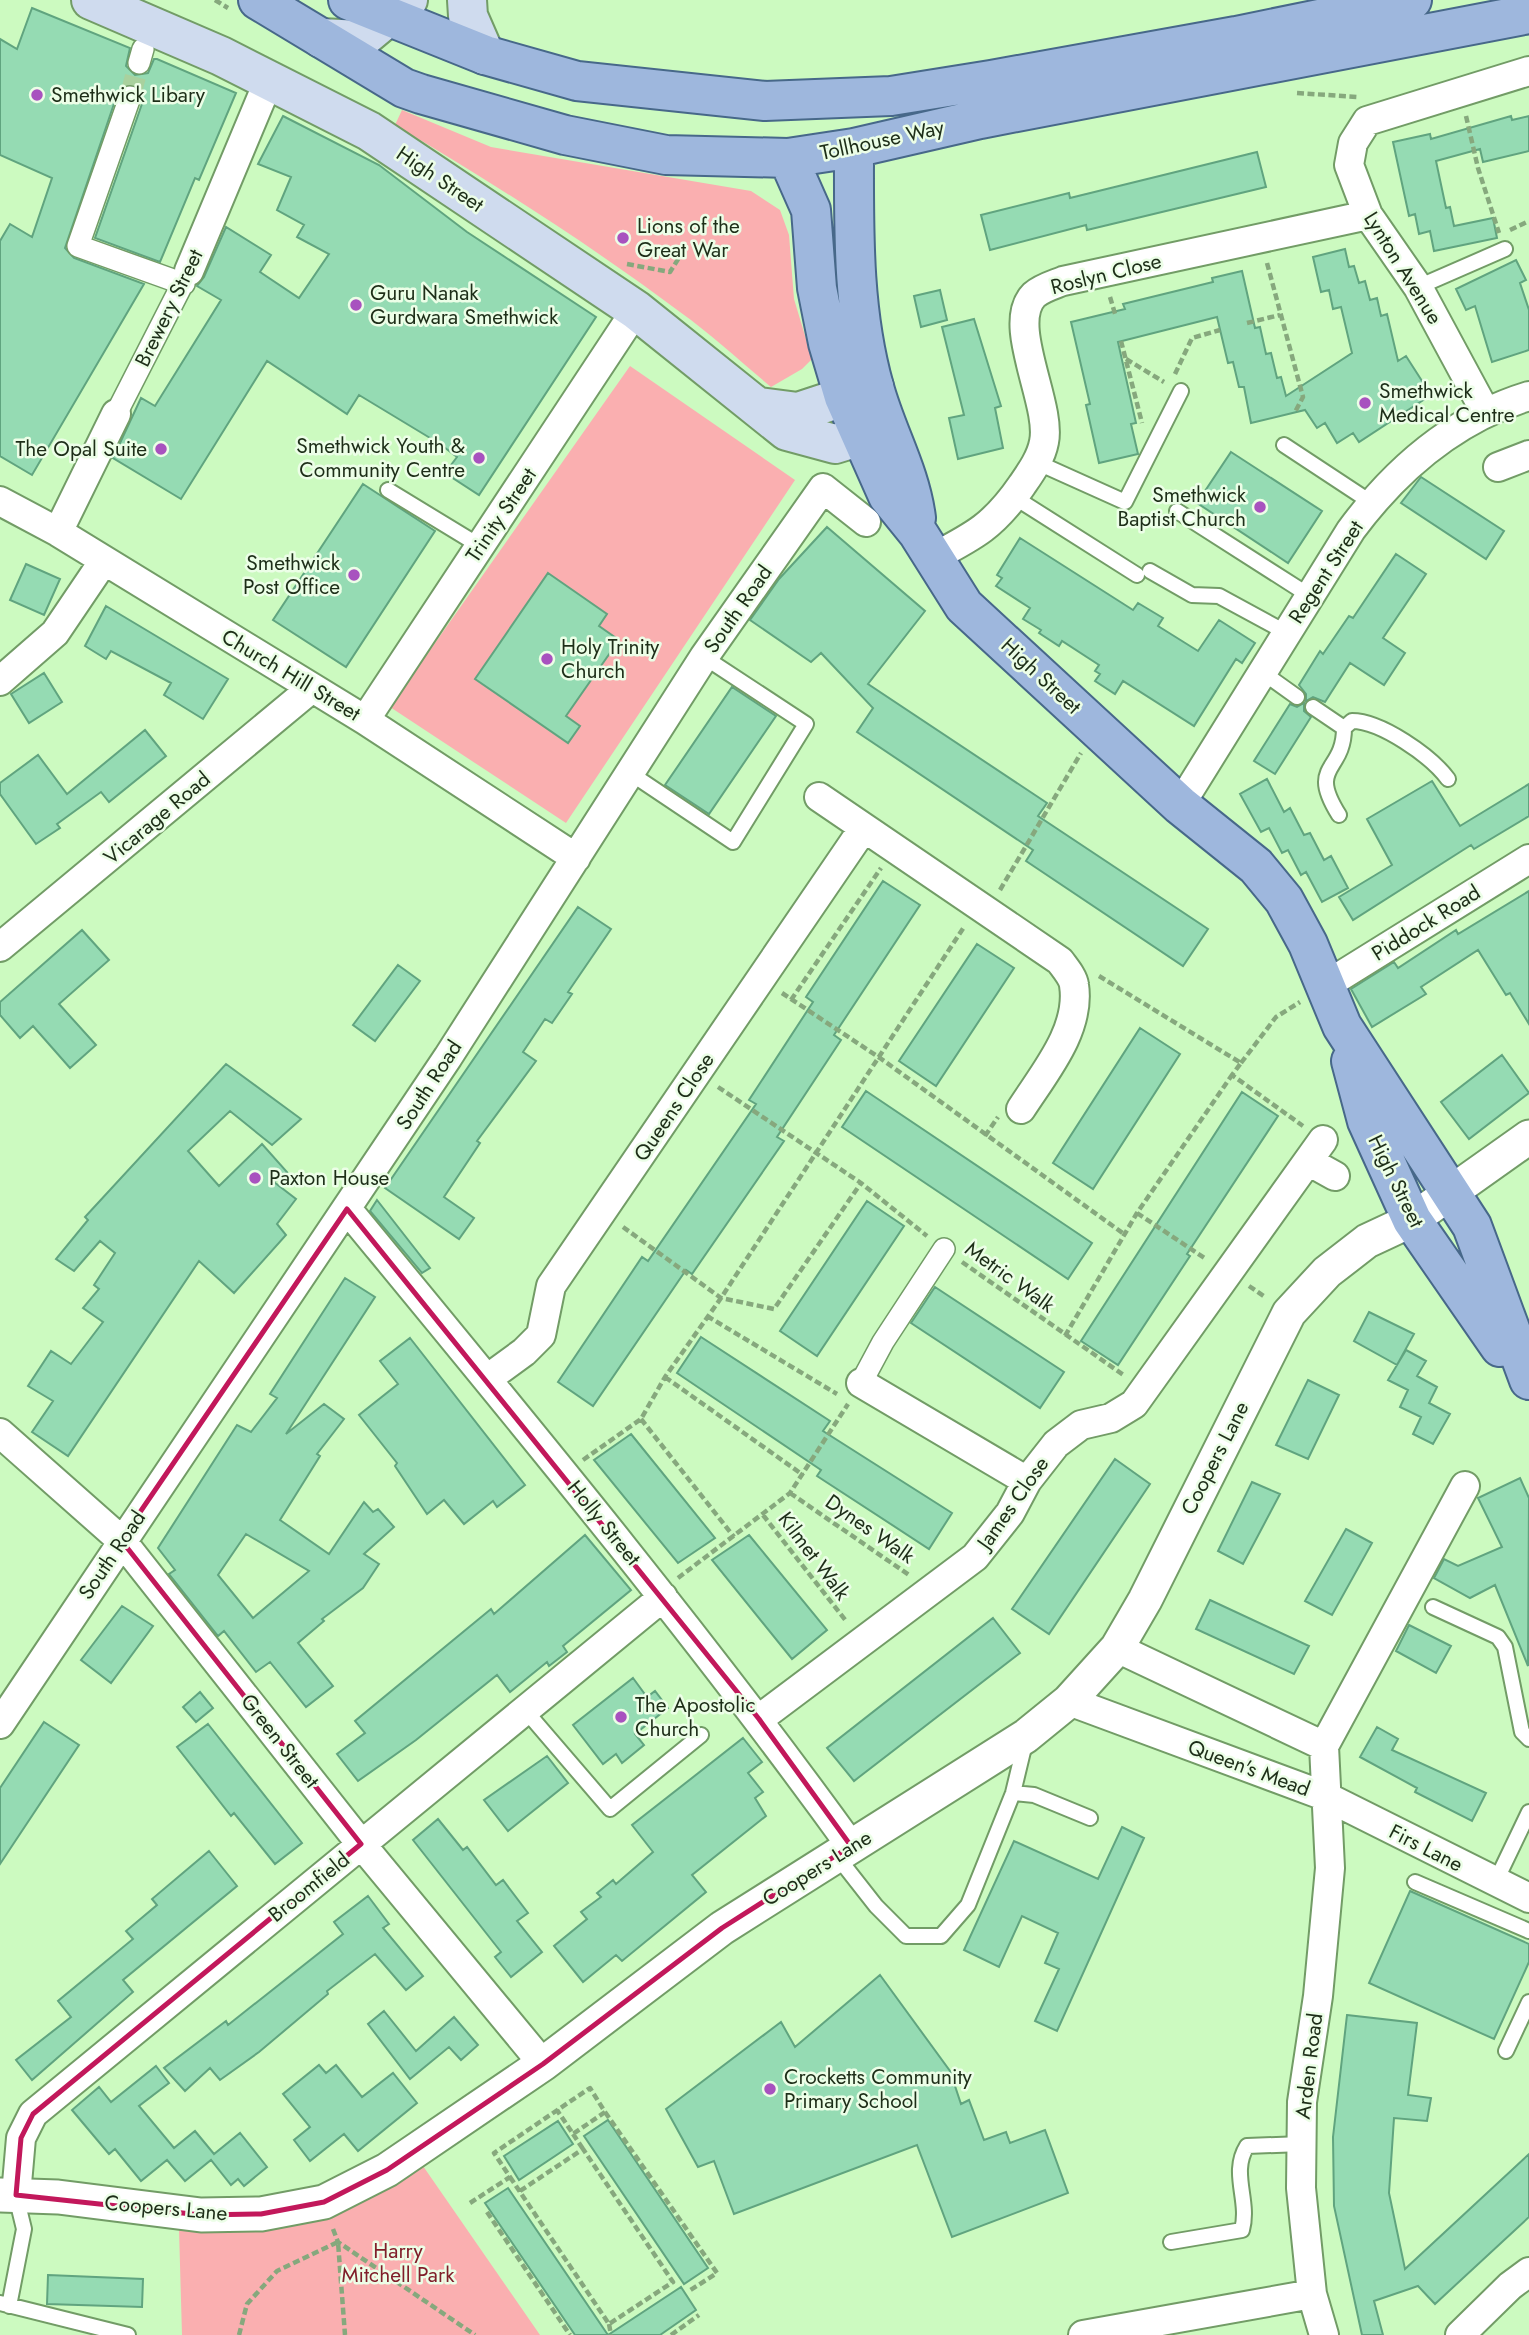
<svg xmlns="http://www.w3.org/2000/svg" width="1529" height="2335" font-family="Jost,sans-serif">
	<rect width="100%" height="100%" fill="#ccfac0"/>
	<!-- green -->
	<path fill="#faafb0" d="M402 110 491 147 751 191 780 210 789 235 794 299 812 359 802 369 771 387C741 362 712 335 680 312 589 244 493 183 395 125Z
		M630 366 795 480 566 823 390 707Z
		M423 2166 540 2335H182L179 2229C268 2225 347 2218 423 2166Z"/>
	<!-- building -->
	<path fill="#95dbb3" stroke="#60a47f" stroke-width="2" fill-rule="evenodd" d="M32 8 130 48 126 66 135 75 148 73 154 59H157L236 93 199 180 195 178 160 262 95 238 143 101 140 89 135 85 127 84 118 92 65 248 74 258 144 284 32 475 0 456V241L10 224 32 237 52 178 0 155V39L17 49Z
		M283 116 379 165 467 232 596 317 479 495 445 473 457 457 440 444 359 395 347 414 267 361 181 499 113 458 141 398 155 406 221 300 197 286 204 277 226 227 271 255 260 272 299 298 329 254 297 237 304 225 277 210 291 177 258 164Z
		M1511 116 1512 120 1529 116V151L1483 162 1480 149 1436 161 1446 208 1450 207 1454 226 1493 218 1497 238 1434 251 1430 231 1419 234 1415 214 1409 216 1393 142 1430 134 1431 139Z
		M1257 152 1266 187 1087 230 1086 225 990 250 981 215 1069 193 1070 198Z
		M1345 249 1349 267 1354 266 1359 283 1365 281 1370 300 1377 298 1381 316 1387 314 1398 361 1406 356 1431 395 1359 442 1353 433 1337 443 1325 423 1317 428 1305 410 1251 423 1244 387H1239L1233 362 1228 363 1217 317 1118 342 1136 423 1131 424 1138 454 1099 463 1086 405 1090 404 1071 322 1125 309 1123 304 1213 282 1212 278 1242 271 1255 328 1260 327 1266 354 1271 353 1277 378 1281 377 1286 396 1352 353 1341 307 1333 309 1329 290 1321 292 1313 257Z
		M1516 260 1526 280 1520 283 1529 310V350L1492 362 1475 306 1466 310 1456 289Z
		M940 290 947 320 921 327 914 296Z
		M974 319 1001 406 995 408 1003 448 958 459 949 418 964 415 942 327Z
		M1231 452 1322 511 1288 563 1197 503Z
		M1421 477 1504 531 1486 559 1401 503Z
		M363 484 435 531 346 667 273 620Z
		M827 527 925 611 868 684 1047 803 1038 816 1208 929 1183 966 1026 861 1033 850 857 732 873 708 821 653 811 662 750 620 779 579Z
		M1020 538 1133 610 1138 603 1163 618 1158 626 1198 651 1219 620 1255 643 1242 663 1236 659 1194 726 1123 681 1115 694 1095 681 1100 674 1095 671 1099 665 1062 641 1059 646 1039 633 1041 630 1023 619 1030 608 996 586 1002 578 997 575Z
		M1396 554 1426 574 1383 638 1405 653 1384 685 1350 663 1325 702 1313 697 1306 701V694L1299 685 1320 651 1323 654 1349 616 1353 618Z
		M26 564 60 579 44 615 10 600Z
		M548 573 607 614 599 626 619 640 566 716 580 726 568 743 475 679Z
		M106 606 228 679 203 719 164 695 171 683 111 651 106 659 85 646Z
		M44 673 62 702 29 723 11 694Z
		M732 687 776 716 709 814 665 785Z
		M1304 703V711L1311 717 1275 774 1254 761 1290 704 1297 707Z
		M145 730 166 756 109 802 101 792 57 824 60 828 36 844 0 794V783L38 755 67 794Z
		M1267 779 1284 812 1290 808 1304 835 1310 833 1324 860 1331 856 1348 888 1322 902 1306 872 1301 875 1288 850 1282 853 1269 828 1261 832 1240 794Z
		M1432 781 1460 826 1529 784V816L1474 849 1471 845 1353 920 1339 897 1392 865 1367 819Z
		M883 881 920 905 834 1035 841 1040 777 1137 784 1141 692 1274 686 1270 593 1406 558 1382 642 1257 648 1261 756 1104 749 1100 813 1002 806 997Z
		M1529 891V1024L1510 993 1506 995 1478 950 1421 987 1426 994 1372 1027 1351 989 1394 962 1398 968 1456 930 1458 934Z
		M578 907 611 929 568 992 572 994 552 1023 545 1019 523 1052 536 1061 477 1141 480 1143 444 1197 474 1218 459 1239 385 1188Z
		M82 930 109 960 59 1004 96 1045 70 1068 33 1026 20 1038 0 1015V1002Z
		M977 944 1014 968 936 1086 899 1061Z
		M398 965 420 981 375 1041 353 1025Z
		M1140 1028 1180 1054 1093 1189 1053 1163Z
		M1502 1055 1529 1093 1469 1139 1441 1102Z
		M226 1064 301 1119 272 1145 230 1111 188 1151 219 1186 262 1144 287 1172 274 1182 296 1199 277 1224 286 1235 234 1293 199 1261 68 1456 32 1432 53 1401 28 1386 51 1351 71 1364 103 1322 83 1308 99 1289 94 1285 115 1253 100 1241 74 1271 56 1259 88 1220 85 1217Z
		M866 1091 1092 1243 1068 1279 842 1127Z
		M1242 1092 1278 1116 1187 1254 1190 1256 1118 1365 1081 1341Z
		M377 1200 430 1268 422 1273 370 1211Z
		M867 1201 904 1226 817 1356 780 1331Z
		M345 1278 375 1297 286 1434 324 1404 344 1419 317 1454 320 1456 280 1520 329 1554 364 1502 373 1512 378 1509 394 1527 364 1554 379 1564 363 1588 322 1619 324 1621 298 1643 333 1686 306 1707 270 1662 256 1672 224 1631 218 1636 169 1574 175 1570 158 1548 237 1425 251 1432 277 1398 270 1394ZM246 1534 309 1571 253 1618 218 1575Z
		M935 1287 1064 1372 1040 1408 911 1323Z
		M1369 1312 1414 1334 1397 1365 1354 1341Z
		M701 1337 830 1421 823 1431 952 1513 929 1549 817 1476 821 1470 677 1373Z
		M410 1338 525 1485 497 1507 493 1501 464 1524 444 1500 427 1514 395 1466 397 1463 359 1415 398 1384 380 1361Z
		M1406 1350 1426 1361 1417 1376 1437 1387 1429 1403 1450 1414 1433 1444 1413 1434 1421 1417 1400 1407 1408 1390 1388 1380Z
		M1308 1380 1339 1395 1308 1459 1276 1445Z
		M631 1434 715 1538 678 1563 594 1460Z
		M1115 1459 1150 1484 1049 1634 1012 1609Z
		M1520 1478 1529 1498 1528 1666 1495 1585 1470 1598 1434 1578 1444 1559 1458 1566 1502 1547 1478 1498Z
		M1252 1482 1280 1494 1243 1564 1218 1551Z
		M1346 1529 1372 1543 1332 1615 1305 1601Z
		M585 1535 631 1590 563 1646 567 1652 549 1666 547 1662 510 1692 497 1675 416 1740 358 1781 337 1754 365 1733 355 1721 491 1609 494 1614Z
		M749 1535 827 1630 792 1659 712 1560Z
		M1210 1600 1309 1646 1294 1674 1196 1629Z
		M122 1606 153 1626 111 1683 81 1660Z
		M993 1618 1020 1653 854 1781 827 1748Z
		M1409 1625 1451 1646 1436 1673 1396 1651Z
		M633 1678 647 1697 655 1691 668 1708 635 1734 644 1745 622 1763 616 1754 603 1764 573 1725Z
		M200 1692 213 1708 196 1722 183 1707Z
		M44 1722 79 1745 0 1864V1788Z
		M208 1724 302 1843 275 1864 234 1813 231 1816 177 1747Z
		M1377 1727 1398 1739 1392 1750 1486 1793 1472 1821 1415 1792 1417 1788 1360 1757Z
		M743 1738 762 1762 748 1773 763 1792 755 1798 766 1816 692 1875 706 1892 622 1961 616 1955 583 1982 554 1946 587 1919 581 1912 601 1897 597 1893 613 1880 616 1884 653 1852 632 1825Z
		M547 1756 568 1783 508 1831 484 1800Z
		M438 1819 463 1850 467 1847 496 1885 503 1880 528 1913 517 1921 542 1952 511 1977 495 1957 501 1952 413 1840Z
		M1122 1827 1144 1838 1057 2031 1035 2021 1059 1969 1045 1963 1058 1933 1022 1916 999 1967 964 1950 1014 1841 1098 1879Z
		M209 1851 237 1886 123 1980 133 1992 32 2080 16 2060 71 2017 58 2001 133 1939 126 1931 157 1905 152 1899Z
		M1410 1891 1529 1944V1962L1494 2039 1369 1983Z
		M368 1896 389 1924 383 1928 423 1976 406 1990 375 1954 327 1991 328 1994 259 2052 220 2080 210 2068 185 2091 164 2068 226 2021 228 2025 343 1934 334 1922Z
		M880 1975 950 2071 961 2104 969 2100 984 2140 1006 2132 1010 2143 1045 2130 1068 2193 952 2237 917 2145 734 2214 714 2161 698 2167 666 2109 781 2022 795 2047Z
		M384 2011 416 2051 454 2017 478 2045 461 2060 449 2047 410 2079 368 2024Z
		M1347 2015 1417 2023 1408 2095 1431 2098 1427 2121 1394 2118 1389 2193 1405 2269 1529 2154V2217L1435 2304 1418 2286 1374 2301 1383 2335H1362L1334 2206 1333 2137Z
		M319 2065 326 2073 336 2065 362 2097 393 2073 417 2103 358 2151 344 2134 310 2161 294 2140 310 2127 283 2094Z
		M156 2066 169 2083 139 2106 174 2148 195 2131 214 2154 240 2133 267 2167 244 2186 238 2179 231 2185 211 2160 185 2181 167 2160 141 2181 115 2149 109 2154 72 2110 99 2087 111 2102Z
		M608 2120 708 2268 684 2284 584 2136Z
		M558 2121 573 2144 519 2180 504 2156Z
		M508 2188 608 2335 681 2287 696 2310 660 2335H575L485 2203Z
		M48 2275 143 2279 142 2307 47 2304Z"/>
	<g fill="none" stroke-linecap="round" stroke-linejoin="round">
		<!-- pedestrian-tunnel -->
		<path stroke="#a9d19e" stroke-width="21" stroke-dasharray="21 10" stroke-linecap="butt" d="M130 97 139 63"/>
		<!-- service casing -->
		<g stroke="#729c66" stroke-width="18">
			<path id="service" d="M1418 287 1505 249
				M1284 445 1372 503
				M1036 462 1125 502 1181 391
				M388 490 480 546
				M1014 497 1137 575
				M1177 511 1310 596
				M1150 571 1192 595 1219 596 1287 633
				M1262 672 1297 697
				M1313 707 1344 728C1344 773 1307 764 1339 815
				M1344 728 1352 721C1381 721 1431 756 1448 779
				M630 773 733 842 806 724 704 657
				M1433 1607 1498 1637 1505 1647 1522 1732 1529 1739
				M525 1710 610 1809 701 1735
				M1013 1793 1034 1795 1090 1818
				M836 1855 876 1906 906 1936H941L968 1905 1013 1793 1025 1743
				M1415 1882 1529 1931
				M1495 1883 1529 1812
				M1506 2051 1529 2002
				M1171 2242 1242 2230C1250 2200 1230 2173 1247 2146L1302 2144
				M0 2303 128 2335
				M9 2306 24 2229 16 2196"/>
		</g>
		<!-- pedestrian casing -->
		<g stroke="#729c66" stroke-width="24">
			<path id="pedestrian" d="M139 63 143 49
				M130 97 78 246 184 284
				M116 414 188 273
				M861 1383 883 1342 944 1249"/>
		</g>
		<!-- minor casing -->
		<g stroke="#729c66" stroke-width="32">
			<path id="minor" d="M189 271 269 80
				M1486 413 1418 287 1368 215 1349 165 1353 143 1367 121 1529 71
				M1498 467 1529 455
				M0 501 58 532 365 720 576 858
				M58 532 116 414
				M932 558C974 536 994 526 1022 485 1031 472 1041 458 1044 442 1052 404 1005 324 1034 295 1042 288 1053 285 1063 281L1368 215
				M0 681 55 633 103 562
				M365 720 636 310
				M819 797 1060 961C1065 968 1073 977 1074 985 1081 1030 1044 1073 1021 1109
				M1180 805 1351 530C1397 468 1454 419 1529 396
				M0 947 312 688
				M1323 987 1529 859
				M1308 1161 1335 1176
				M347 1209C519 1418 692 1626 851 1846
				M487 1379 524 1352 541 1335 551 1286 863 829
				M861 1383 1027 1481
				M0 1433 121 1540 361 1844 543 2064
				M1117 1648 1324 1746
				M1069 1701 1325 1796 1529 1898
				M759 1719 975 1557 1010 1513 1027 1481 1056 1444 1081 1425 1111 1418 1134 1404 1323 1140
				M0 1724 448 1057 704 657 823 488 866 522
				M16 2195 21 2138 33 2114 663 1597
				M1083 2335 1312 2294
				M1324 2335 1312 2294 1301 2188 1302 2102 1318 1996 1330 1868 1324 1746 1465 1486
				M1460 2335 1510 2286 1529 2272"/>
		</g>
		<!-- tertiary casing -->
		<g stroke="#729c66" stroke-width="37">
			<path id="tertiary" d="M0 2195 58 2197 201 2215 261 2214 324 2202 387 2170 543 2064 722 1928 1026 1736 1069 1701 1117 1648 1145 1600 1289 1313 1327 1272 1367 1241 1412 1220 1529 1137"/>
		</g>
		<!-- secondary casing -->
		<g stroke="#729c66" stroke-width="42">
			<path id="secondary" d="M91 0 221 56 369 131 636 310 787 431 835 444 874 432 868 413
				M467 0 468 16 485 55
				M321 38 360 40 408 0
				M758 407 798 412 874 387"/>
		</g>
		<!-- primary casing -->
		<g stroke="#476889" stroke-width="42">
			<path id="primary" d="M258 0 404 88 421 94 565 135 666 155 788 158 854 148 980 119 1529 14
				M348 0 485 55 577 81 765 101 891 96 991 80 1236 36 1412 0
				M854 148C854 228 852 309 874 387 886 432 910 471 916 518
				M788 158 811 210 817 288 828 343 844 397 888 496 918 533 964 606 1180 805 1256 866 1284 900 1308 944 1342 1026 1472 1226 1529 1380
				M1351 1061 1367 1121 1412 1220 1500 1347"/>
		</g>
		<!-- path -->
		<path stroke="#86a87d" stroke-width="4.5" stroke-dasharray="7 3.5" stroke-linecap="butt" d="M215 0 228 8
			M1297 93 1358 97
			M1466 116 1478 168 1499 233
			M1510 230 1529 221
			M1267 263 1303 397 1295 412
			M627 264 670 272 682 253
			M1110 297 1116 317
			M1247 323 1280 315
			M1121 341 1142 423
			M1126 359 1164 382
			M1175 374 1192 338 1220 330
			M1000 890 1081 753
			M1099 976 1241 1063 1232 1075 1303 1126
			M782 993 880 1058 1124 1234
			M791 1000 881 868
			M1241 1063 1276 1017 1300 1002
			M718 1087 861 1183 927 1236
			M985 1136 998 1117
			M1137 1213 1206 1259
			M623 1227 721 1298 774 1309 861 1183
			M962 1262 1125 1376
			M1249 1286 1265 1297
			M707 1316 837 1394
			M1065 1336 1137 1213 1232 1075
			M665 1377 803 1475
			M641 1419 734 1537
			M583 1460 641 1419 665 1377 721 1298 964 927
			M790 1493 909 1575
			M763 1515 846 1621
			M678 1578 790 1493 848 1404
			M605 2112 717 2273 689 2291
			M573 2134 583 2149
			M510 2177 609 2324 673 2282 583 2149 520 2191
			M470 2203 510 2177 494 2153 590 2088 605 2112 573 2134 557 2110
			M487 2212 570 2335
			M333 2229 338 2242 475 2335
			M609 2324 611 2335
			M239 2335 247 2304 277 2271 338 2242 345 2335
			M671 2335 699 2315"/>
		<!-- service -->
		<use href="#service" stroke="#fff" stroke-width="14"/>
		<!-- pedestrian -->
		<use href="#pedestrian" stroke="#fff" stroke-width="21"/>
		<!-- minor -->
		<use href="#minor" stroke="#fff" stroke-width="28"/>
		<!-- tertiary -->
		<use href="#tertiary" stroke="#fff" stroke-width="33"/>
		<!-- secondary -->
		<use href="#secondary" stroke="#cfdbee" stroke-width="38"/>
		<!-- primary -->
		<use href="#primary" stroke="#9eb7dd" stroke-width="38"/>
	</g>
	<!-- marked area -->
	<path fill="none" stroke="#c2185b" stroke-width="5" stroke-linejoin="round" d="M347 1209 759 1719 851 1846 722 1928 543 2064 387 2170 324 2202 261 2214 201 2215 16 2195 21 2138 33 2114 361 1844 121 1540Z"/>
	<!-- markers -->
	<g fill="#a852bf" stroke="#ecfee7" stroke-width="2.5">
		<circle cx="37" cy="95" r="7"/>
		<circle cx="623" cy="238" r="7"/>
		<circle cx="356" cy="305" r="7"/>
		<circle cx="1365" cy="403" r="7"/>
		<circle cx="161" cy="449" r="7"/>
		<circle cx="479" cy="458" r="7"/>
		<circle cx="1260" cy="507" r="7"/>
		<circle cx="354" cy="575" r="7"/>
		<circle cx="547" cy="659" r="7"/>
		<circle cx="255" cy="1178" r="7"/>
		<circle cx="621" cy="1717" r="7"/>
		<circle cx="770" cy="2089" r="7"/>
	</g>
	<g text-anchor="middle" dominant-baseline="central" stroke-width="5" stroke-linejoin="round" paint-order="stroke">
		<!-- poi labels -->
		<g font-size="21" fill="#1d2e18" stroke="#ecfee7" text-anchor="start">
			<text x="51" y="95">Smethwick Libary</text>
			<text x="637" y="226">Lions of the<tspan x="637" dy="24">Great War</tspan></text>
			<text x="370" y="293">Guru Nanak<tspan x="370" dy="24">Gurdwara Smethwick</tspan></text>
			<text x="1379" y="391">Smethwick<tspan x="1379" dy="24">Medical Centre</tspan></text>
			<text x="465" y="446" text-anchor="end">Smethwick Youth &amp;<tspan x="465" dy="24">Community Centre</tspan></text>
			<text x="147" y="449" text-anchor="end">The Opal Suite</text>
			<text x="1246" y="495" text-anchor="end">Smethwick<tspan x="1246" dy="24">Baptist Church</tspan></text>
			<text x="340" y="563" text-anchor="end">Smethwick<tspan x="340" dy="24">Post Office</tspan></text>
			<text x="561" y="647">Holy Trinity<tspan x="561" dy="24">Church</tspan></text>
			<text x="269" y="1178">Paxton House</text>
			<text x="635" y="1705">The Apostolic<tspan x="635" dy="24">Church</tspan></text>
			<text x="784" y="2077">Crocketts Community<tspan x="784" dy="24">Primary School</tspan></text>
		</g>
		<!-- street labels -->
		<g font-size="21" fill="#1d2e18" stroke="#ecfee7">
			<text transform="translate(882 140) rotate(-12)">Tollhouse Way</text>
			<text transform="translate(440 179) rotate(34)">High Street</text>
			<text transform="translate(1403 268) rotate(58)">Lynton Avenue</text>
			<text transform="translate(1106 274) rotate(-14)">Roslyn Close</text>
			<text transform="translate(169 308) rotate(-64)">Brewery Street</text>
			<text transform="translate(501 515) rotate(-56)">Trinity Street</text>
			<text transform="translate(1326 572) rotate(-57)">Regent Street</text>
			<text transform="translate(738 609) rotate(-55)">South Road</text>
			<text transform="translate(291 675) rotate(31)">Church Hill Street</text>
			<text transform="translate(1041 676) rotate(43)">High Street</text>
			<text transform="translate(157 818) rotate(-40)">Vicarage Road</text>
			<text transform="translate(1426 923) rotate(-32)">Piddock Road</text>
			<text transform="translate(429 1085) rotate(-57)">South Road</text>
			<text transform="translate(674 1107) rotate(-56)">Queens Close</text>
			<text transform="translate(1396 1181) rotate(64)">High Street</text>
			<text transform="translate(1010 1277) rotate(36)">Metric Walk</text>
			<text transform="translate(1215 1458) rotate(-63)">Coopers Lane</text>
			<text transform="translate(1013 1503) rotate(-55)">James Close</text>
			<text transform="translate(604 1523) rotate(51)">Holly Street</text>
			<text transform="translate(870 1529) rotate(35)">Dynes Walk</text>
			<text transform="translate(112 1555) rotate(-56)">South Road</text>
			<text transform="translate(814 1556) rotate(53)">Kilmet Walk</text>
			<text transform="translate(280 1741) rotate(52)">Green Street</text>
			<text transform="translate(1249 1768) rotate(20)">Queen's Mead</text>
			<text transform="translate(1426 1848) rotate(27)">Firs Lane</text>
			<text transform="translate(817 1868) rotate(-32)">Coopers Lane</text>
			<text transform="translate(309 1887) rotate(-39)">Broomfield</text>
			<text transform="translate(1309 2066) rotate(-83)">Arden Road</text>
			<text transform="translate(166 2208) rotate(5)">Coopers Lane</text>
		</g>
		<!-- park labels -->
		<g font-size="21" fill="#801e2a" stroke="#ecfee7">
			<text x="398" y="2251">Harry<tspan x="398" dy="24">Mitchell Park</tspan></text>
		</g>
	</g>
</svg>
